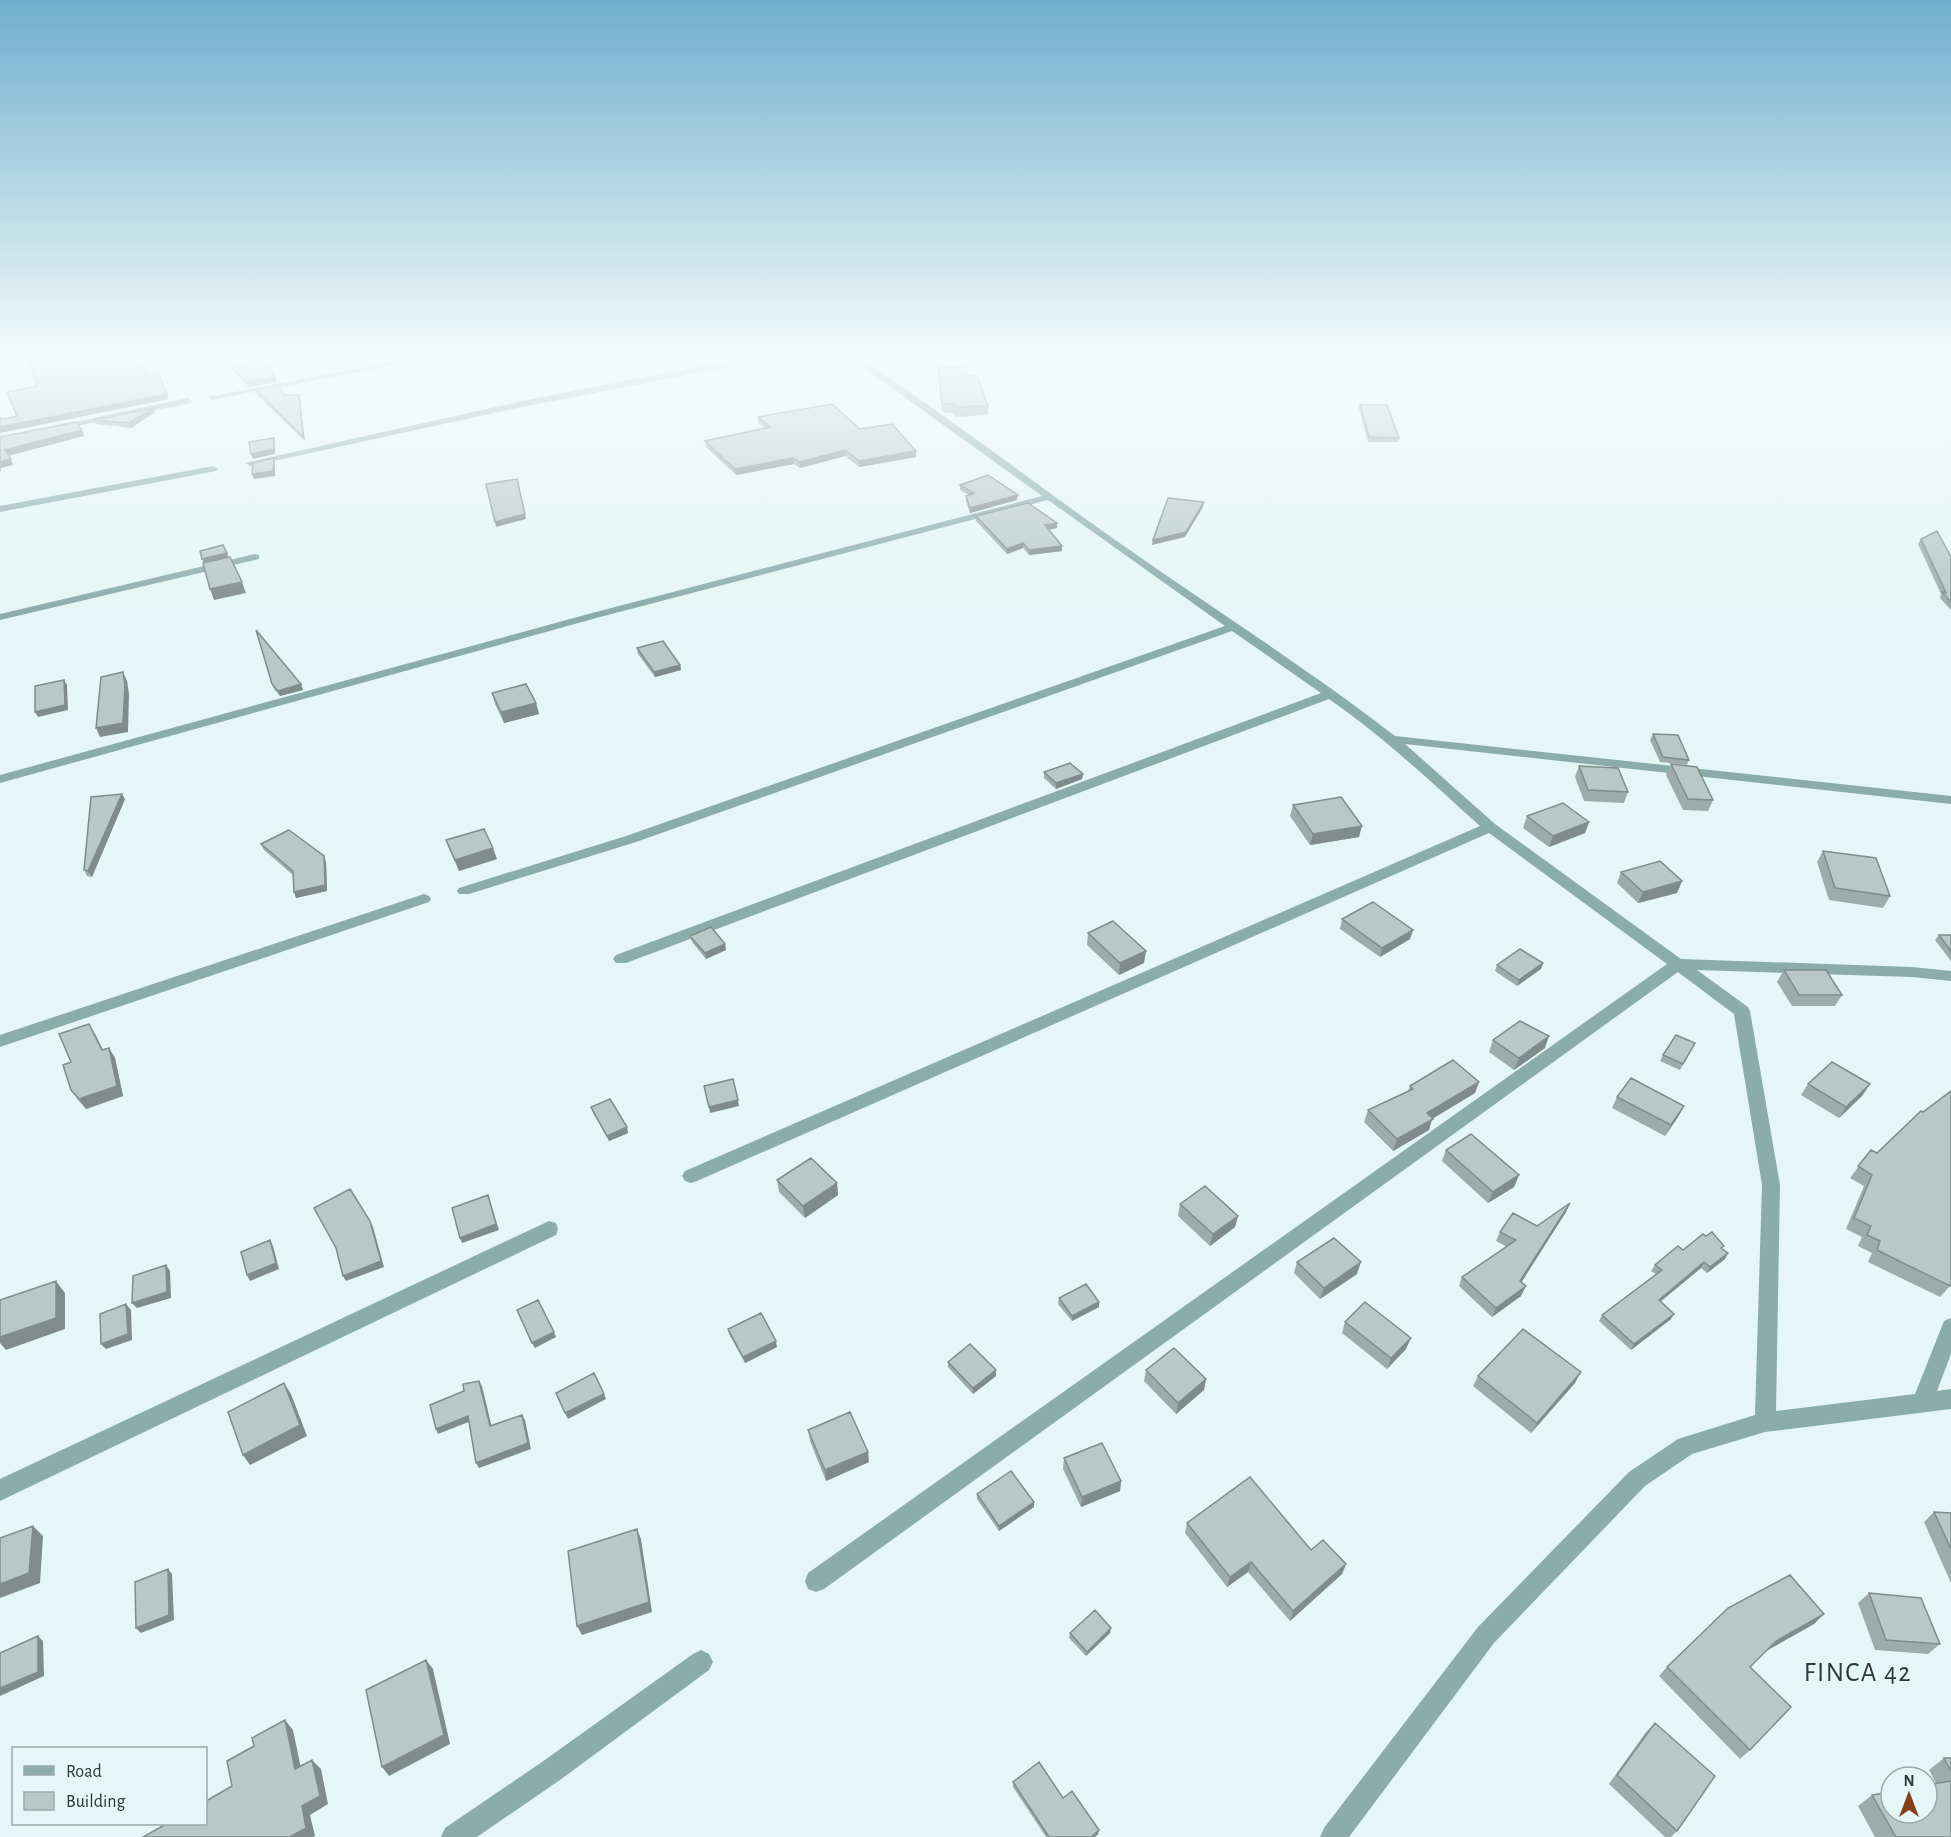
<svg xmlns="http://www.w3.org/2000/svg" width="1951" height="1837" font-family="'Alegreya Sans',sans-serif">
	<rect width="100%" height="100%" fill="#e4f6f5"/>
	<g fill="none" stroke-linecap="round" stroke-linejoin="round">
		<!-- minor -->
		<path fill="#8cabab" fill-rule="evenodd" d="M412 358H431L212 400 208 397Z
			M812 358H832L799 366H733L522 407 250 466 245 463 522 401 733 360H799Z
			M850 358H860C953 420 1042 489 1134 553 1221 614 1311 671 1395 736L1951 796V804L1405 744 1495 824 1681 959 1912 967 1951 971V981L1912 977 1697 970 1748 1007 1750 1011 1780 1185 1776 1411 1915 1394 1944 1321 1951 1318V1354L1937 1391 1951 1389V1409L1765 1432 1692 1454 1645 1486 1494 1643 1349 1837H1320L1324 1828 1478 1627 1629 1472 1678 1439 1755 1415 1762 1185 1734 1014 1678 972 824 1589 816 1592 808 1589 805 1581 808 1573 1667 964 1489 833 697 1181 691 1183 685 1181 682 1176 685 1171 1480 826C1431 782 1384 737 1329 699L626 963H616L613 959 616 955 1321 693 1232 631 636 842 469 894H459L457 891 459 888 626 836 1225 626 1048 500 600 617 0 783V775L592 613 1042 496Z
			M188 398 192 401 191 403 56 430 51 427Z
			M213 466 218 469 216 471 0 512V506Z
			M255 554 259 555V559L0 620V614Z
			M424 894 429 896 431 899 429 902 0 1047V1035Z
			M549 1221 556 1223 558 1229 556 1235 0 1501V1479Z
			M701 1650 709 1654 713 1662 709 1670 560 1780 477 1837H441L445 1828 542 1762 693 1654Z"/>
	</g>
	<!-- wall -->
	<path fill="#9dacab" d="M231 367 277 382 249 387 233 371Z
		M938 367 967 375 988 406V415L955 417 954 413 942 412Z
		M255 389 284 395H299L300 399 305 441 256 394Z
		M1360 405 1399 438 1398 442H1368L1359 409Z
		M155 412 131 428 96 424 94 420Z
		M758 417 860 429 916 451V457L859 467 845 456 800 468 794 464 736 475 706 447 705 441 765 428 758 423Z
		M960 485 1017 500 970 513 966 501V496L969 495 960 490Z
		M976 516 1057 528 1049 530 1062 546V551L1029 555 1023 548 1007 554 976 521Z
		M1921 539 1951 557V610L1940 598 1941 594 1918 544Z
		M637 648 680 665 681 670 655 677 638 654Z
		M272 684H301L303 690 280 696 274 689Z
		M492 693 536 703 539 714 504 723 495 704Z
		M1653 734 1689 760 1687 765 1660 762 1650 740Z
		M1671 764 1713 800 1708 811 1683 810 1666 775Z
		M1579 766 1628 792 1624 803 1584 801 1575 777Z
		M1044 772 1083 774 1082 779 1056 789 1044 778Z
		M125 799 92 877 87 876 84 870Z
		M1293 805 1359 837 1310 845 1290 816Z
		M1527 816 1589 822 1585 833 1549 847 1523 828Z
		M446 840 497 859 459 871 450 851Z
		M261 844 326 862 327 891 296 898 294 892 293 875 264 850Z
		M1823 851 1890 896 1883 908 1829 900 1817 862Z
		M1621 872 1682 881 1677 893 1638 903 1617 883Z
		M1342 919 1413 930 1410 939 1380 957 1340 929Z
		M1088 933 1144 963 1119 975 1087 945Z
		M1939 935H1951V961L1935 940Z
		M690 936 725 944 726 950 706 959 692 942Z
		M1543 963 1541 969 1517 986 1495 971 1497 965Z
		M1784 970 1842 995 1835 1006H1792L1777 982Z
		M95 1034 103 1050 109 1048 115 1058 123 1096 86 1109 78 1100 71 1090V1062Z
		M1493 1040 1545 1048 1514 1070 1489 1052Z
		M1695 1043 1680 1070 1660 1061 1663 1055Z
		M1808 1084H1870L1862 1096 1839 1118 1801 1095Z
		M1410 1086 1475 1093 1432 1119 1429 1130 1393 1151 1364 1122 1368 1110 1408 1091Z
		M1617 1097 1684 1106 1678 1117 1665 1136 1612 1108Z
		M591 1107 627 1127 628 1133 609 1141 593 1113Z
		M1446 1150 1519 1175 1514 1187 1488 1203 1442 1161Z
		M1871 1150 1950 1286 1940 1297 1868 1262 1872 1253 1858 1246 1862 1237 1846 1229 1864 1186 1850 1178Z
		M777 1180 837 1183 838 1195 805 1218 779 1192Z
		M1570 1203 1566 1212 1521 1282V1296L1492 1317 1459 1286 1462 1277 1507 1247 1496 1241 1500 1232 1537 1226Z
		M1180 1204 1238 1216 1235 1227 1210 1246 1178 1216Z
		M1722 1249 1725 1259 1707 1273 1701 1268 1660 1302 1671 1319 1631 1350 1599 1321 1602 1315 1656 1274 1651 1271 1655 1265 1683 1250Z
		M1297 1262 1357 1274 1320 1299 1294 1273Z
		M1059 1298 1099 1307 1072 1321 1058 1304Z
		M1345 1322 1406 1349 1387 1369 1342 1333Z
		M728 1329 777 1347 745 1363 729 1334Z
		M948 1362 996 1376 973 1394 948 1367Z
		M1146 1370 1206 1379 1204 1390 1176 1414 1144 1381Z
		M1478 1376 1575 1383 1531 1433 1473 1386Z
		M808 1430 869 1462 826 1481 810 1441Z
		M1064 1458 1121 1481 1120 1491 1081 1507 1063 1469Z
		M977 1494 1034 1502V1507L999 1531 977 1499Z
		M1934 1512 1951 1513V1583L1924 1522Z
		M1187 1523 1346 1564 1342 1574 1290 1621 1248 1572 1227 1587 1185 1533Z
		M1869 1593 1940 1644 1928 1654 1875 1650 1858 1603Z
		M1814 1624 1766 1651 1750 1667V1750L1740 1759 1659 1676 1667 1667Z
		M1070 1633H1110L1086 1656 1069 1638Z
		M1655 1723 1677 1831 1671 1837H1665L1609 1784 1646 1732Z
		M1944 1758H1951V1837H1875L1858 1806 1872 1795 1936 1783 1929 1770Z
		M1013 1782 1063 1798 1099 1830 1098 1834 1095 1837H1046L1013 1787Z"/>
	<!-- shaded-wall -->
	<path fill="#808c8b" d="M275 377 277 382 249 387 247 382Z
		M167 394 169 399 0 433V427Z
		M299 395 300 399 305 441 303 437Z
		M154 408 155 412 131 428 129 423Z
		M82 430 84 436 8 456 5 450Z
		M274 438 275 443V454L253 459 251 454Z
		M845 450V456L800 468V462Z
		M916 451V457L859 467V461Z
		M274 458 275 463V476L254 479 252 474Z
		M793 458 794 464 736 475 735 469Z
		M11 459 13 465 1 468 0 474V462Z
		M1018 495 1017 500 970 513V508Z
		M1204 502 1203 507 1185 537 1152 545 1153 540Z
		M525 514 526 519 496 527 495 522Z
		M1057 523V528L1045 530V525Z
		M1023 543V548L1007 554V549Z
		M1062 546V551L1029 555V550Z
		M227 553 229 558 204 564 202 559Z
		M242 582 246 593 214 600 210 589Z
		M680 665 681 670 655 677 654 672Z
		M123 672 127 681 129 694 128 732 100 737 96 728Z
		M64 680 67 685 68 710 38 717 35 712Z
		M301 684 303 690 280 696 278 691Z
		M536 703 539 714 504 723 501 712Z
		M1083 774 1082 779 1056 789V783Z
		M122 794 125 799 92 877 88 871Z
		M1589 822 1585 833 1549 847 1553 836Z
		M1362 826 1359 837 1310 845 1313 834Z
		M493 848 497 859 459 871 455 860Z
		M324 856 326 862 327 891 296 898 294 892Z
		M1682 881 1677 893 1638 903 1643 892Z
		M1413 930 1410 939 1380 957 1382 948Z
		M725 944 726 950 706 959 705 953Z
		M1146 951 1144 963 1119 975 1120 963Z
		M1543 963 1541 969 1517 986 1519 980Z
		M89 1024 95 1034 108 1061 102 1050Z
		M1549 1036 1545 1048 1514 1070 1519 1058Z
		M109 1048 115 1058 123 1096 86 1109 79 1099Z
		M1479 1082 1475 1093 1432 1119 1429 1130 1393 1151 1397 1139 1427 1113Z
		M1870 1084 1862 1096 1839 1118 1846 1107Z
		M738 1100 739 1106 710 1113 709 1107Z
		M1684 1106 1678 1117 1665 1136 1671 1125Z
		M627 1127 628 1133 609 1141 607 1136Z
		M1519 1175 1514 1187 1488 1203 1493 1192Z
		M837 1183 838 1195 805 1218 803 1206Z
		M488 1195 499 1230 462 1243 460 1238Z
		M1570 1203 1566 1212 1516 1291 1520 1281Z
		M1238 1216 1235 1227 1210 1246 1213 1234Z
		M370 1221 373 1227 384 1267 346 1281 343 1276Z
		M270 1240 273 1246 279 1269 250 1281 247 1275Z
		M1728 1253 1725 1259 1707 1273 1710 1267Z
		M1361 1262 1357 1274 1320 1299 1324 1288Z
		M1704 1262 1701 1268 1655 1306 1659 1300Z
		M166 1265 170 1271 171 1298 137 1308 132 1303Z
		M56 1281 65 1293V1329L6 1350 0 1343V1337Z
		M1526 1286 1521 1296 1492 1317 1496 1308Z
		M1099 1302V1307L1072 1321V1316Z
		M126 1304 131 1310 132 1340 106 1349 101 1344Z
		M1674 1314 1671 1319 1631 1350 1634 1344Z
		M554 1332 556 1337 535 1348 532 1343Z
		M1411 1338 1406 1349 1387 1369 1391 1358Z
		M776 1341 777 1347 745 1363 743 1357Z
		M996 1370V1376L973 1394V1388Z
		M1581 1372 1575 1383 1531 1433 1537 1423Z
		M1206 1379 1204 1390 1176 1414 1178 1403Z
		M479 1381 482 1386 493 1432 490 1426Z
		M284 1383 291 1394 307 1436 250 1465 243 1455Z
		M604 1394 606 1399 568 1419 565 1413Z
		M522 1415 525 1420 531 1449 479 1468 476 1463Z
		M468 1416 471 1421 438 1434 436 1429Z
		M868 1452 869 1462 826 1481 825 1470Z
		M1121 1481 1120 1491 1081 1507 1082 1497Z
		M1034 1502V1507L999 1531V1526Z
		M33 1526 43 1536 40 1583 0 1598V1584Z
		M637 1529 641 1539 652 1612 582 1635 577 1626Z
		M1251 1562 1248 1572 1227 1587 1230 1577Z
		M1346 1564 1342 1574 1290 1621 1293 1611Z
		M168 1569 172 1574 174 1620 141 1633 136 1628Z
		M1824 1614 1814 1624 1766 1651 1776 1641Z
		M1111 1628 1110 1633 1086 1656 1087 1652Z
		M38 1636 43 1641 44 1676 0 1696V1688Z
		M426 1660 433 1669 450 1744 389 1776 382 1767Z
		M285 1720 293 1730 303 1778 295 1769Z
		M312 1760 321 1769 328 1804 310 1815 315 1836 313 1837H290L302 1806Z
		M1099 1830 1098 1834 1095 1837H1091Z"/>
	<!-- building -->
	<path fill="#b7c8c7" stroke="#808c8b" stroke-width="1.5" d="M28 358H135L148 374 158 372 167 394 0 427V418L5 419 17 416 7 392 37 386Z
		M266 359 275 377 247 382 231 367Z
		M938 367H965L967 375H977L988 406 955 407 954 404 942 403Z
		M279 385 284 395H299L303 437 255 389Z
		M832 404 860 429 892 424 916 451 859 461 845 450 800 462 793 458 735 469 705 441 770 427 758 417Z
		M1360 405H1387L1399 438 1369 437Z
		M154 408 129 423 94 420Z
		M76 422 82 430 5 450 11 459 0 462V437Z
		M274 438V449L251 454 249 442Z
		M274 458 273 471 252 474 253 463Z
		M988 475 1018 495 970 508 966 496 974 493 960 485Z
		M517 479 525 514 495 522 486 484Z
		M1168 498 1204 502 1186 532 1153 540Z
		M1028 503 1057 523 1045 525 1062 546 1029 550 1023 543 1007 549 976 516Z
		M1937 531 1951 557V602L1942 592 1946 593 1921 539Z
		M223 545 227 553 202 559 200 551Z
		M230 557 242 582 210 589 203 563Z
		M256 630 301 684 278 691 272 684Z
		M663 641 680 665 654 672 637 648Z
		M123 672 125 685 123 723 96 728 101 677Z
		M64 680 65 705 35 712V686Z
		M526 684 536 703 501 712 492 693Z
		M1653 734 1678 735 1689 760 1663 757Z
		M1070 763 1083 774 1056 783 1044 772Z
		M1671 764 1697 767 1713 800 1688 799Z
		M1579 766 1618 768 1628 792 1588 790Z
		M122 794 88 871 84 870 91 797Z
		M1341 797 1362 826 1313 834 1293 805Z
		M1563 803 1589 822 1553 836 1527 816Z
		M484 829 493 848 455 860 446 840Z
		M289 830 324 856 325 885 294 892 293 871 261 844Z
		M1823 851 1876 858 1890 896 1835 888Z
		M1660 861 1682 881 1643 892 1621 872Z
		M1373 902 1413 930 1382 948 1342 919Z
		M1113 921 1146 951 1120 963 1088 933Z
		M711 927 725 944 705 953 690 936Z
		M1939 935H1951V951Z
		M1520 949 1543 963 1519 980 1497 965Z
		M1784 970H1826L1842 995H1799Z
		M1520 1021 1549 1036 1519 1058 1493 1040Z
		M89 1024 102 1050 109 1048 117 1086 79 1099 71 1090 63 1065 71 1062 59 1034Z
		M1676 1035 1695 1043 1683 1064 1663 1055Z
		M1453 1060 1479 1082 1427 1113 1433 1119 1397 1139 1368 1110 1413 1089 1410 1086Z
		M1832 1062 1870 1084 1846 1107 1808 1084Z
		M1631 1078 1684 1106 1671 1125 1617 1097Z
		M733 1079 738 1100 709 1107 704 1086Z
		M1951 1091V1282L1950 1286 1877 1250 1880 1241 1867 1235 1871 1226 1854 1218 1872 1175 1858 1166 1871 1150 1877 1153 1921 1111 1923 1112Z
		M610 1099 627 1127 607 1136 591 1107Z
		M1471 1134 1519 1175 1493 1192 1446 1150Z
		M811 1158 837 1183 803 1206 777 1180Z
		M1205 1186 1238 1216 1213 1234 1180 1204Z
		M350 1189 370 1221 381 1261 343 1276 336 1248 314 1208Z
		M488 1195 496 1224 460 1238 452 1208Z
		M1570 1203 1520 1281 1526 1286 1496 1308 1462 1277 1516 1240 1500 1232 1513 1213 1537 1226Z
		M1712 1232 1724 1246 1721 1248 1728 1253 1710 1267 1704 1262 1659 1300 1674 1314 1634 1344 1602 1315 1662 1270 1655 1265 1678 1246 1683 1250 1703 1234 1706 1236Z
		M1334 1238 1361 1262 1324 1288 1297 1262Z
		M270 1240 276 1263 247 1275 241 1252Z
		M166 1265 167 1292 132 1303 133 1276Z
		M56 1281V1318L0 1337V1300Z
		M1086 1284 1099 1302 1072 1316 1059 1298Z
		M538 1300 554 1332 532 1343 517 1310Z
		M1365 1302 1411 1338 1391 1358 1345 1322Z
		M126 1304 128 1334 101 1344 100 1314Z
		M761 1313 776 1341 743 1357 728 1329Z
		M1523 1329 1581 1372 1537 1423 1478 1376Z
		M970 1344 996 1370 973 1388 948 1362Z
		M1174 1348 1206 1379 1178 1403 1146 1370Z
		M594 1373 604 1394 565 1413 556 1393Z
		M479 1381 490 1426 522 1415 528 1443 476 1463 468 1416 436 1429 430 1405 464 1391 463 1384Z
		M284 1383 300 1425 243 1455 228 1412Z
		M850 1412 868 1452 825 1470 808 1430Z
		M1102 1443 1121 1481 1082 1497 1064 1458Z
		M1011 1471 1034 1502 999 1526 977 1494Z
		M1250 1477 1311 1550 1323 1540 1346 1564 1293 1611 1251 1562 1230 1577 1187 1523Z
		M1934 1512 1951 1513V1549Z
		M33 1526 29 1573 0 1584V1538Z
		M637 1529 649 1602 577 1626 568 1551Z
		M168 1569 169 1615 136 1628 135 1582Z
		M1790 1575 1824 1614 1776 1641 1750 1667 1791 1707 1750 1750 1667 1667 1728 1608Z
		M1869 1593 1921 1598 1940 1644 1886 1640Z
		M1095 1610 1111 1628 1087 1652 1070 1633Z
		M38 1636V1672L0 1688V1653Z
		M426 1660 444 1735 382 1767 366 1690Z
		M285 1720 295 1769 312 1760 320 1796 302 1806 306 1828 290 1837H143L166 1824H206V1801L232 1786 227 1761 254 1746 252 1738Z
		M1655 1723 1715 1776 1677 1831 1617 1775Z
		M1944 1758H1951V1771Z
		M1039 1762 1063 1798 1072 1791 1099 1830 1091 1837H1049L1013 1782Z
		M1951 1781V1837H1896L1872 1795 1891 1792V1813H1927V1785Z"/>
	<!-- sky -->
	<linearGradient id="sky" x2="0" y2="1"><stop stop-color="#6fafce"/><stop offset="0.58" stop-color="#f3fbfa"/><stop offset="1" stop-color="#f3fbfa" stop-opacity="0"/></linearGradient>
	<rect width="1951" height="615" fill="url(#sky)"/>
	<g text-anchor="middle" dominant-baseline="central" stroke-width="4.5" stroke-linejoin="round" paint-order="stroke">
		<!-- near-neighbourhood labels -->
		<g font-size="27" letter-spacing="1.5" fill="#303737" stroke="#e4f6f5">
			<text x="1858" y="1672">FINCA 42</text>
		</g>
	</g>
	<!-- legend -->
	<rect x="12" y="1747" width="195" height="78" fill="#e4f6f5" stroke="#9caaa9" stroke-width="1.5"/>
	<rect x="24" y="1766" width="30" height="9" fill="#8cabab" stroke="#9caaa9" stroke-width="1.5"/>
	<text x="66" y="1777" font-size="18" fill="#303737">Road</text>
	<rect x="24" y="1792" width="30" height="18" fill="#b7c8c7" stroke="#9caaa9" stroke-width="1.5"/>
	<text x="66" y="1807" font-size="18" fill="#303737">Building</text>
	<!-- north arrow -->
	<g transform="translate(1909 1795)"><circle r="28" fill="#e4f6f5" stroke="#9caaa9" stroke-width="1.5"/>
	<path d="M0-4.5L10 22L0 15L-10 22Z" fill="#853f1a"/>
	<text y="-9" font-size="16" font-weight="bold" text-anchor="middle" fill="#303737">N</text>
	</g>
</svg>
